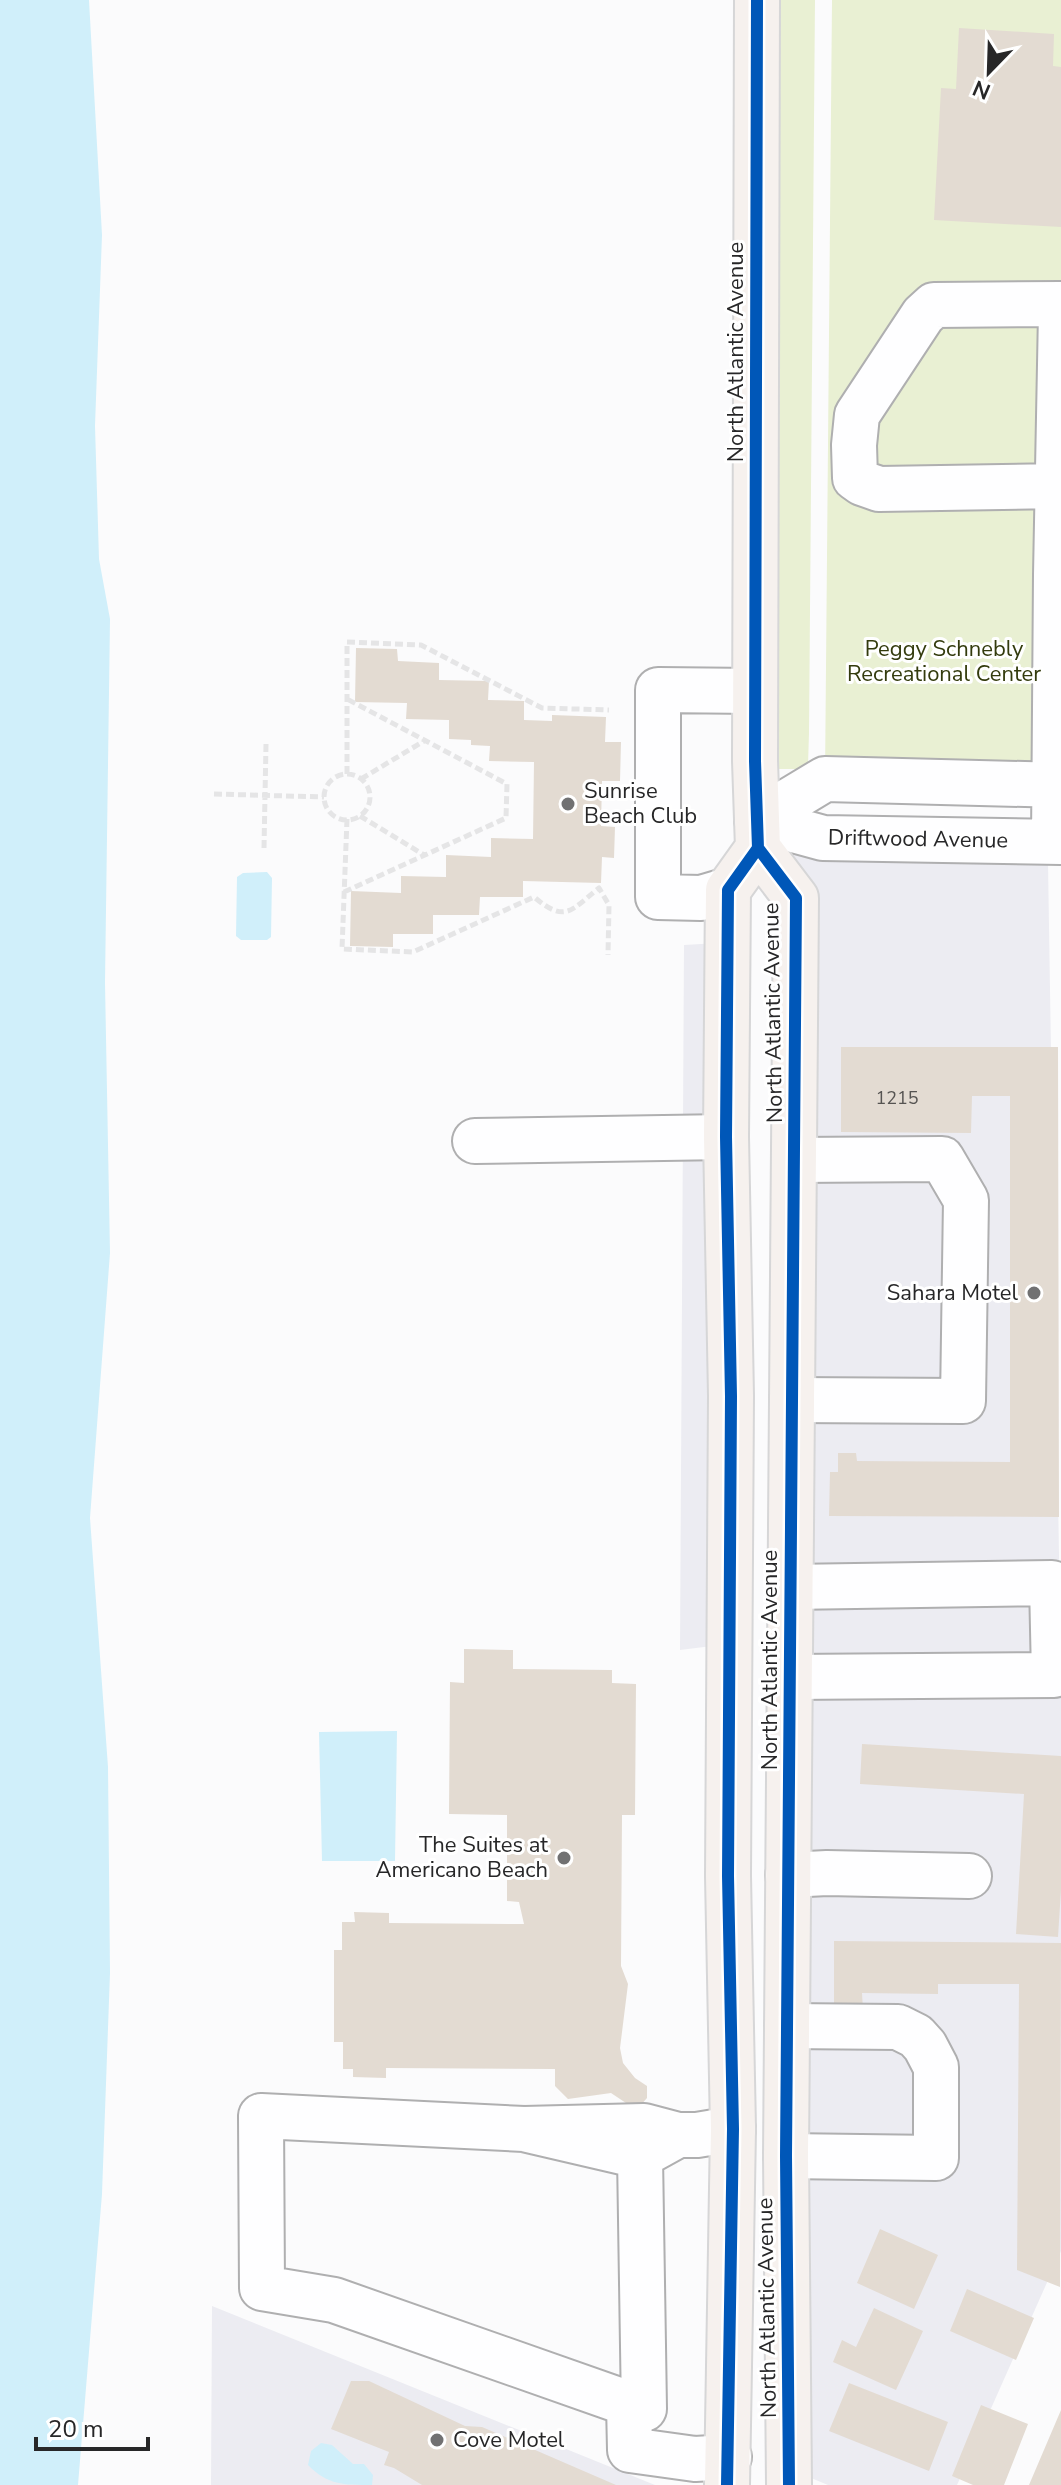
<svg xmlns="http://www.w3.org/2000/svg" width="1061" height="2485" font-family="'Nunito Sans',sans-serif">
	<rect width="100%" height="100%" fill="#fbfbfc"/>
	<!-- built -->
	<path fill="#ececf2" d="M774 849 821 860 1048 863 1061 1681V2251L957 2485H828L777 2464Z
		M735 942 736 1643 680 1650 684 945Z
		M212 2306 655 2485H211Z"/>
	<!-- green -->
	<path fill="#e9f0d3" d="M777 0H815L809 733 808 766 803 769H774Z
		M832 0H1061V784L825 779Z"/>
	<!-- water -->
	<path fill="#d0effa" d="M0 0H89L102 235 95 426 99 559 110 619 105 983 110 1253 90 1518 108 1767 110 1973 102 2194 78 2485H0Z
		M267 872 272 878 271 937 267 940H241L236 936 237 877 243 873Z
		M397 1731 395 1861H322L319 1732Z
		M321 2443 332 2445 353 2464H364L373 2475 372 2485C344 2485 327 2485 308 2465L311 2451Z"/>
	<!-- building -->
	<path fill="#e3dbd2" d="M959 28 1054 34 1053 66 1061 67V227L934 220 941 88 956 89Z
		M356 648 397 649 398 661 439 663V680L489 681 488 700 524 701V720L552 721V715L606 717 605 742H621L620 781H602L601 826 615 827 614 858 602 857 601 883 523 881V897H480L479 915H433V934H393V947L350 946 351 891 401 893V876L446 877V855L491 857V838L533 839 534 762 489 761 490 746 471 745V740L449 739V720L406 719 407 703 355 702Z
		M841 1047H1058L1059 1517 829 1516 830 1472H838V1453H856L857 1461 1010 1462V1096H972L971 1133 841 1132Z
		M464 1649 513 1650V1669L612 1670V1683L636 1684 635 1815H622L621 1966 628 1984 620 2048 623 2063 635 2078 647 2086V2098L639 2107 629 2105 611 2093 568 2099 555 2086V2069L386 2068V2078L353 2077V2069H343V2042H334V1950H342V1922H355L354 1912 389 1913V1923L524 1924 519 1902 507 1901V1815L449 1814 450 1682 464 1683Z
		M862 1744 1061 1756V1890L1058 1937 1016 1934 1024 1794 860 1784Z
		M834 1941 1061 1943 1060 2287 1017 2270 1019 1984H938V1994L862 1993 863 2010 834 2009Z
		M880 2229 938 2255 914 2309 857 2283Z
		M967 2289 1034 2318 1016 2360 950 2331Z
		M874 2308 923 2331 896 2390 833 2362 842 2340 856 2347Z
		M351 2381H369L465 2426 482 2427 616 2485H422L394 2468 384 2465 389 2452 331 2429Z
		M849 2383 948 2422 929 2471 829 2431Z
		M981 2405 1028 2424 1004 2485H973L952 2476Z
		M1061 2410V2485H1029Z"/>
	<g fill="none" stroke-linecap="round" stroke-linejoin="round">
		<!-- minor casing -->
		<g stroke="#afafb0" stroke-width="48">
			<path id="minor" d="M1061 304 934 305 923 315 857 415 854 445 855 478 862 483 879 489 1061 486
				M757 820 825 779 1061 785
				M757 820 823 838 1061 842
				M1054 842 1056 575 1061 312
				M728 890 701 898 658 897V690L755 691
				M475 1141 726 1137
				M792 1400 963 1401 966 1200 942 1159 794 1160
				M790 1677 1054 1675 1052 1583 790 1587
				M788 1875 827 1873 969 1876
				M524 2129 261 2116 262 2288 334 2300 644 2409 640 2156
				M678 2135 640 2156 524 2129 644 2126 678 2135H697L733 2129
				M786 2156 936 2158V2067L925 2046 916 2036 898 2027 787 2026
				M629 2404 630 2450 695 2459 729 2457"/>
		</g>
		<!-- major casing -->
		<g stroke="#d6d6d7" stroke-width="48">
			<path id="major" d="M757 0 755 761 758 848 796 898 786 2156 789 2485
				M727 2485 733 2129 728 1876 731 1396 726 1137 728 890 758 848"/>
		</g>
		<!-- path -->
		<path stroke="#e5e5e6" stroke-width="5" stroke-dasharray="8 4" stroke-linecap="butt" d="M347 774V642L421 645 542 708 609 710
			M324 797a23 23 0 1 1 46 0a23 23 0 1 1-46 0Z
			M361 779 424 741
			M214 794 324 797
			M360 816 424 855
			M347 819 342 949 413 952 534 897C566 924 571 910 599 888L609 905 608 955
			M264 848 266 744
			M344 892 506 818 507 784 347 699"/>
		<!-- minor -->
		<use href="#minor" stroke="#fefeff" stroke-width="44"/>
		<!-- major -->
		<use href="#major" stroke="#f6f1ee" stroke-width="44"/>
		<!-- cycleway casing -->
		<g stroke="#fff" stroke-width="17">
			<path id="cycleway" d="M757 0 755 761 758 848 796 898 786 2156 789 2485
				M727 2485 733 2129 728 1876 731 1396 726 1137 728 890 758 848"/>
		</g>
		<!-- cycleway -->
		<use href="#cycleway" stroke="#0057b8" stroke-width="12"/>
	</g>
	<!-- markers -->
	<g fill="#717172" stroke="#fff" stroke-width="3">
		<circle cx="568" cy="804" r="8"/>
		<circle cx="1034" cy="1293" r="8"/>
		<circle cx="564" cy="1858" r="8"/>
		<circle cx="437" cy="2440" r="8"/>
	</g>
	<g text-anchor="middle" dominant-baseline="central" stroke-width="6" stroke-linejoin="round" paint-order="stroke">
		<!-- number labels -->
		<g font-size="18" fill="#565452">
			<text x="897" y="1098">1215</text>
		</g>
		<!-- street labels -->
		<g font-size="22" fill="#272728" stroke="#fff">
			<text transform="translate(736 352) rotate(-90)">North Atlantic Avenue</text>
			<text transform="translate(918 839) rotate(1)">Driftwood Avenue</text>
			<text transform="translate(773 1013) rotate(-91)">North Atlantic Avenue</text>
			<text transform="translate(770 1660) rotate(-90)">North Atlantic Avenue</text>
			<text transform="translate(767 2308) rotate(-91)">North Atlantic Avenue</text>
		</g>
		<!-- park labels -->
		<g font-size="22" fill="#333b0d" stroke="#fff">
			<text x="944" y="649">Peggy Schnebly<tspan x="944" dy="25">Recreational Center</tspan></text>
		</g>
		<!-- poi labels -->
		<g font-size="22" fill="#272728" stroke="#fff" text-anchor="start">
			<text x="584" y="791">Sunrise<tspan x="584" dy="25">Beach Club</tspan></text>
			<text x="1018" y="1293" text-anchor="end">Sahara Motel</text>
			<text x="548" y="1845" text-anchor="end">The Suites at<tspan x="548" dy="25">Americano Beach</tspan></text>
			<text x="453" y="2440">Cove Motel</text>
		</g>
	</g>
	<!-- north arrow -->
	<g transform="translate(989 72) rotate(203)" stroke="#ffffff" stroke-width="6" paint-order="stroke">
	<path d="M0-6L14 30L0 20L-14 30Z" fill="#272728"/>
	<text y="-12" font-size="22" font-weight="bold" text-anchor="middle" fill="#272728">N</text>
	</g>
	<!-- scale -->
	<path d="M36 2437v12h112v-12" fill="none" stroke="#272728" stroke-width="4"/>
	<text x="48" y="2437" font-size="24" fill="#272728" stroke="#ffffff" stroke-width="6" paint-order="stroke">20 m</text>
</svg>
